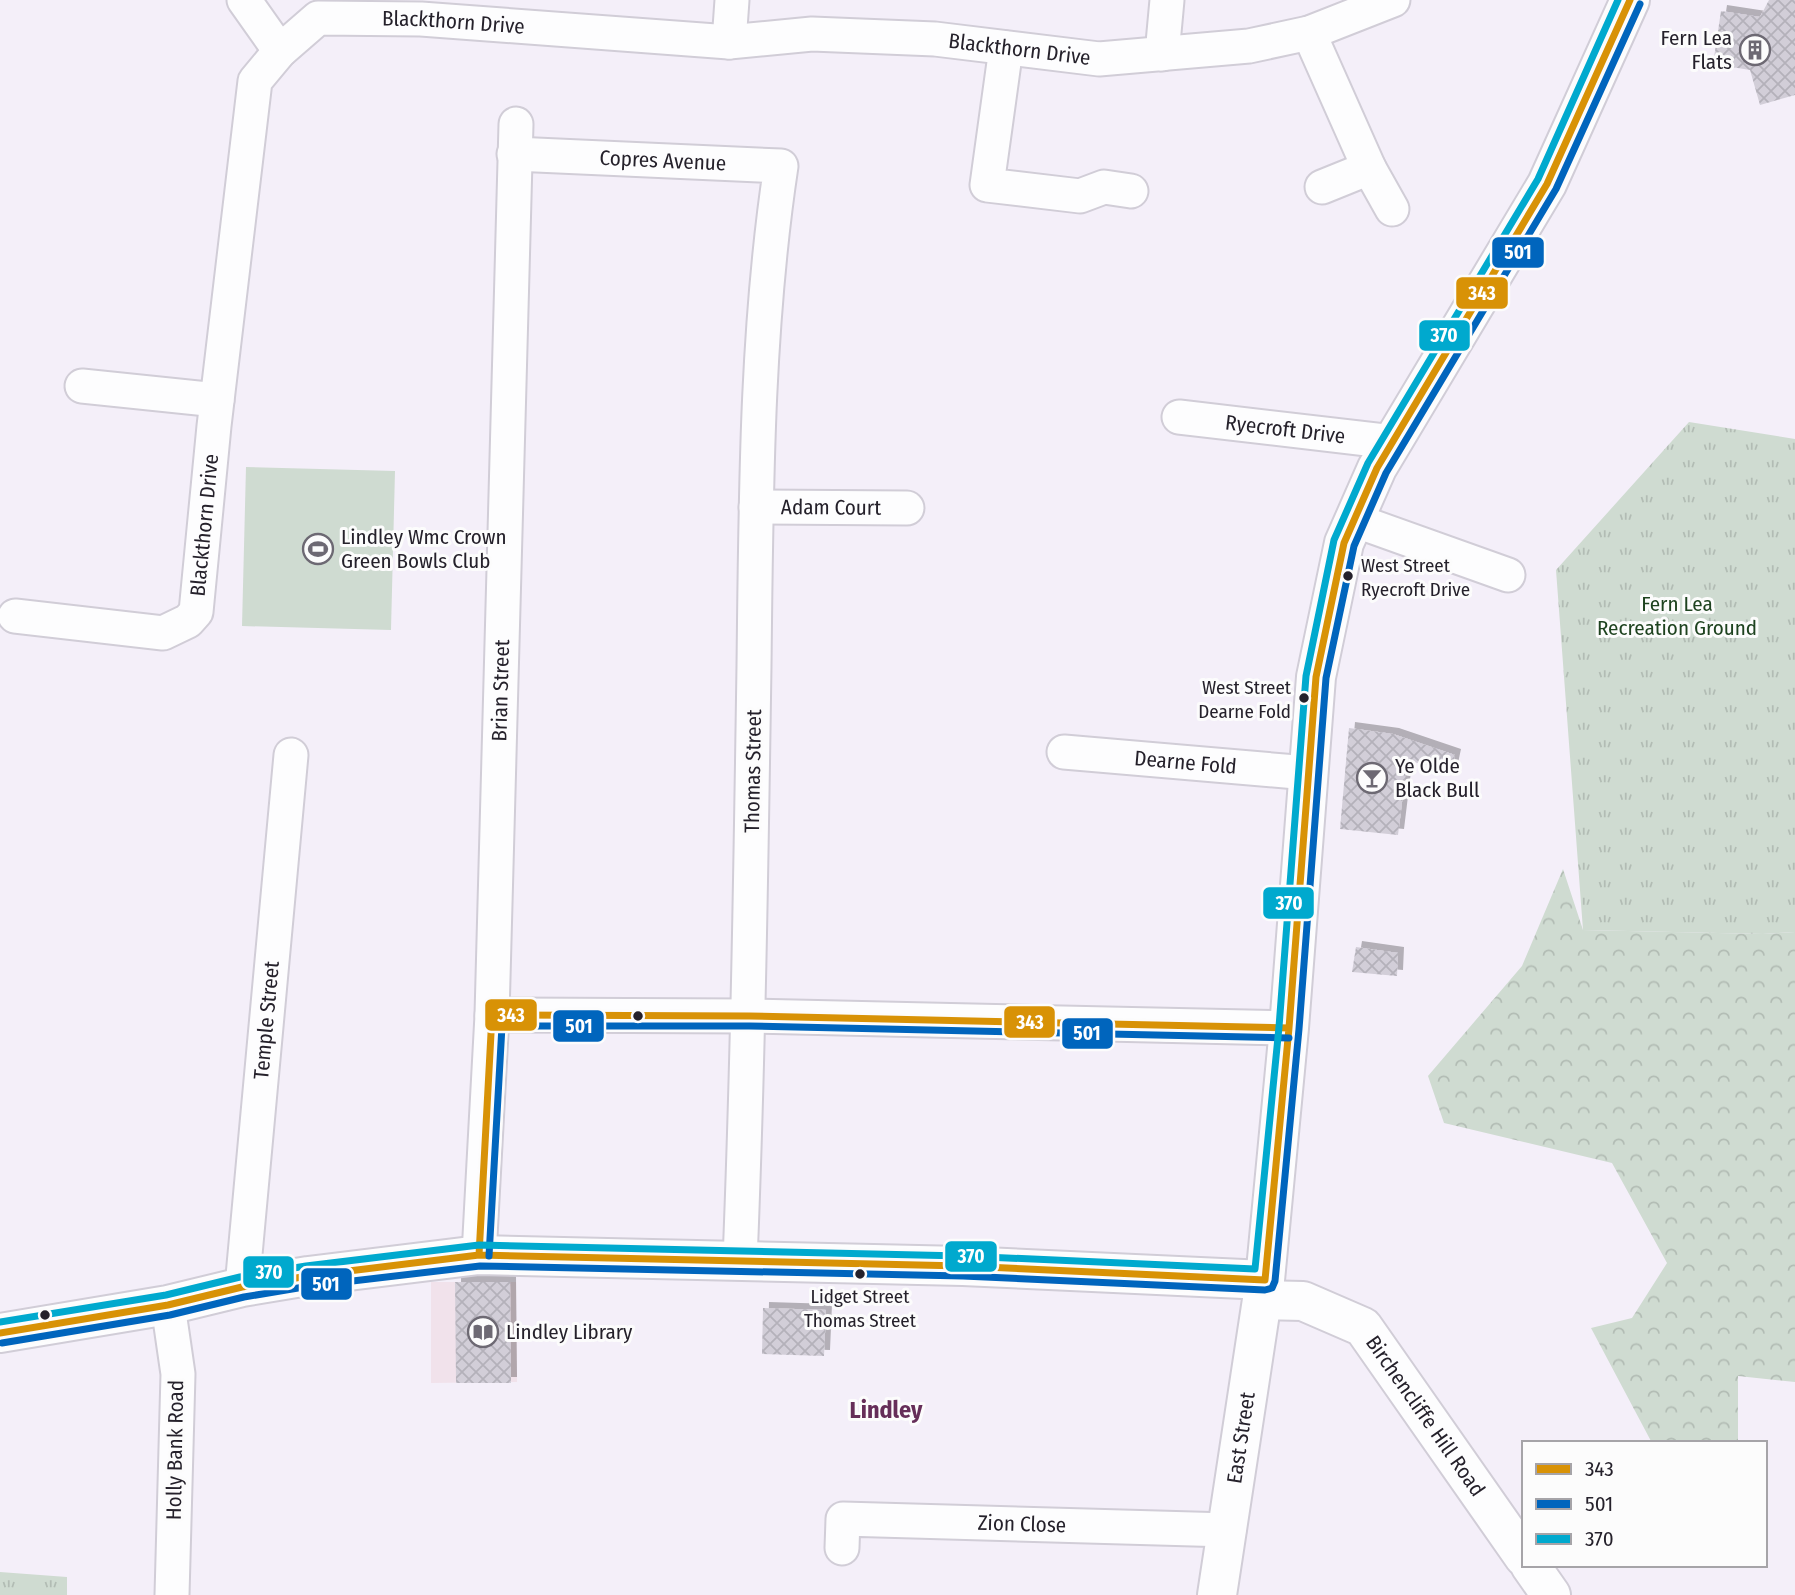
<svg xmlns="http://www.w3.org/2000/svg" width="1795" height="1595" font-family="'Fira Sans Condensed',sans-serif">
	<defs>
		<pattern id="grass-tufts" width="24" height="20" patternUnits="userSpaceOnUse" patternTransform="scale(1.75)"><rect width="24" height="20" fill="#cfdbd1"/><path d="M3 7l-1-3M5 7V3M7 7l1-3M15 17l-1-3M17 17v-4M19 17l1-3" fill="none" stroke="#b2bcb4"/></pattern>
		<pattern id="forest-crowns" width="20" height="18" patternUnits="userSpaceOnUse" patternTransform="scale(1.75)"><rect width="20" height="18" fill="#cfdbd1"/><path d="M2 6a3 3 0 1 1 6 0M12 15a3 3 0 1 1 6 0" fill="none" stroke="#b2bcb4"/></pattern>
		<pattern id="building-cross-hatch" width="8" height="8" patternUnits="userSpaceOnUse" patternTransform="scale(1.75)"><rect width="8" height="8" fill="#d2ced8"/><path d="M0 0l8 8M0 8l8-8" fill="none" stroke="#b4b1ba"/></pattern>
		<filter id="shadow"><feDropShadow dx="6" dy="-6" stdDeviation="0" flood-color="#0004"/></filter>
	</defs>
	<rect width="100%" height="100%" fill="#f4eff9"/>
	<!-- commercial -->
	<path fill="#f1e2eb" d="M431 1282H516L517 1382 431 1383Z"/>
	<!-- grass -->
	<path fill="url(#grass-tufts)" d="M1689 422 1795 439V932L1763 934 1583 930 1556 570Z
		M0 1572 67 1577V1595H0Z"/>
	<!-- forest -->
	<path fill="url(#forest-crowns)" d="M1563 869 1583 930 1763 934 1795 932V1382L1738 1376V1443H1652L1591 1328 1632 1318 1667 1263 1612 1163 1444 1123 1428 1076 1522 966Z"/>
	<!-- pitch -->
	<path fill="#cfdbd1" d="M246 467 395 471 391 630 242 626Z"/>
	<!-- building -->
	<path fill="url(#building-cross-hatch)" filter="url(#shadow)" d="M1769 0H1795V95L1760 105 1750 70 1713 64 1721 11 1760 17Z
		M1349 728 1393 734 1455 755 1452 769 1407 761 1398 835 1340 829Z
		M1356 947 1398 953 1397 976 1352 972Z
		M455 1282H510L511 1383H456Z
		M763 1308 826 1310 824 1356 762 1354Z"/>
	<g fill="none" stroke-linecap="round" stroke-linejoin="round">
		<!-- street casing -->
		<g stroke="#d1cdd7" stroke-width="37">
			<g id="street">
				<path d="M244 0 280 51"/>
				<path d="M1309 33 1369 168 1392 209"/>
				<path d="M729 42 732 0"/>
				<path d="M1006 48 987 185 1080 196 1104 187 1131 191"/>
				<path d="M1162 54 1167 0"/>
				<path id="s1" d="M514 154 781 166C756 330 756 500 754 666 751 865 748 1063 740 1261"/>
				<path d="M1322 187 1369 168"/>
				<path d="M82 386 217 400"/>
				<path id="s2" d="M1179 417 1393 442"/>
				<path id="s3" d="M756 507 907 508"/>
				<path d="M1354 520 1508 575"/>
				<path id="s4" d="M15 616 163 633 188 621 196 612 214 426 255 81 280 51 318 18 421 19 729 42 812 34 935 39 1099 59 1249 46 1309 33 1393 0"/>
				<path id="s5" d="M1064 752 1308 773"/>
				<path d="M492 1015 749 1016 1289 1028"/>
				<path id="s6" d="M479 1255 492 1015 516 124"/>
				<path id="s7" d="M242 1287 291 755"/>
				<path d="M168 1305 178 1374 172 1595"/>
				<path id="s8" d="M842 1548 843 1519 1229 1530"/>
			</g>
		</g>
		<!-- secondary casing -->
		<g stroke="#d1cdd7" stroke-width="42">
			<g id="secondary">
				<path id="s9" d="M1263 1300 1303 1301 1363 1327 1524 1557"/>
				<path d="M0 1333 168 1305 242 1287 308 1276 479 1255 963 1266 1265 1280"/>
				<path d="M1530 1565 1551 1595"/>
				<path id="s10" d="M1217 1595 1265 1280 1289 1028 1316 677 1344 543 1377 468 1547 184 1630 0"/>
			</g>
		</g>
		<!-- street -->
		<use href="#street" stroke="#fdfdfe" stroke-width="33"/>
		<!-- secondary -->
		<use href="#secondary" stroke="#fdfdfe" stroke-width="38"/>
		<!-- bus-1 casing -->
		<g stroke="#fcfcfc" stroke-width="12">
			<path id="bus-1" d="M479 1255 492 1015 749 1016 1289 1028
				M0 1333 168 1305 242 1287 308 1276 479 1255 963 1266 1265 1280 1289 1028 1316 677 1344 543 1377 468 1547 184 1630 0"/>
		</g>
		<!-- bus-2 casing -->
		<g stroke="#fcfcfc" stroke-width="12">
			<path id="bus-2" d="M489 1256 502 1026H749L1289 1038
				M2 1343 170 1315 244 1297 310 1286 480 1266 963 1276 1265 1290 1272 1288 1275 1281 1299 1029 1326 678 1354 546 1386 473 1556 189 1640 4"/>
		</g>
		<!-- bus-3 casing -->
		<g stroke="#fcfcfc" stroke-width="12">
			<path id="bus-3" d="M0 1322 166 1295 240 1277 306 1266 479 1245 963 1256 1255 1269 1279 1027 1306 676 1334 540 1368 463 1538 179 1618 0"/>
		</g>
		<!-- bus-1 -->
		<use href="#bus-1" stroke="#d89206" stroke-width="7"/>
		<!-- bus-2 -->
		<use href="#bus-2" stroke="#0065bd" stroke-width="7"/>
		<!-- bus-3 -->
		<use href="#bus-3" stroke="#00a9ce" stroke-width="7"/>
	</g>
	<!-- icons -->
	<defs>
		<g id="building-ring" transform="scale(1.575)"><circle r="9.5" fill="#fcfcfc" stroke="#6d6973" stroke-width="1.5"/><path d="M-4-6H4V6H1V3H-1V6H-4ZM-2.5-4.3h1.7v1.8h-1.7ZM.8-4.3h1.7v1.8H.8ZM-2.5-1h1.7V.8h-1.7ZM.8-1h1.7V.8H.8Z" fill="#6d6973"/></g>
		<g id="stadium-ring" transform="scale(1.575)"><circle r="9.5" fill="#fcfcfc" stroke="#6d6973" stroke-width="1.5"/><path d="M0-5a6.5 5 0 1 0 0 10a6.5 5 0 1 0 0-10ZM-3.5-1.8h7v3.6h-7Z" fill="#6d6973"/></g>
		<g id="bar-ring" transform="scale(1.575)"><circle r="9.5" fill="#fcfcfc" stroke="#6d6973" stroke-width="1.5"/><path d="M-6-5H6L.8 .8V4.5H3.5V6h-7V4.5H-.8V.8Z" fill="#6d6973"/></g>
		<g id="library-ring" transform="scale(1.575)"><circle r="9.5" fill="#fcfcfc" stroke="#6d6973" stroke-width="1.5"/><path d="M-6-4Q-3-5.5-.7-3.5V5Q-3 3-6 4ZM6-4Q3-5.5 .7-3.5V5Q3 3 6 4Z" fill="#6d6973"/></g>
	</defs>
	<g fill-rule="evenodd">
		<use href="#building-ring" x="1755" y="50"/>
		<use href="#stadium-ring" x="318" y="549"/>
		<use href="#bar-ring" x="1372" y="778"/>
		<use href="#library-ring" x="483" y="1332"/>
	</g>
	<!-- markers -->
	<g fill="#25212b" stroke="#fcfcfc" stroke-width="2.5">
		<circle cx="1348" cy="576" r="6"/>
		<circle cx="1304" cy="698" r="6"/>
		<circle cx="638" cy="1016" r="6"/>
		<circle cx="860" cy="1274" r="6"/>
		<circle cx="45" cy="1315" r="6"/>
	</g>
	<g text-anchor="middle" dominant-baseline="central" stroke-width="6" stroke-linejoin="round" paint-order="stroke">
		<!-- bus labels -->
		<g font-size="19" fill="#25212b" stroke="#fcfcfc" text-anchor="start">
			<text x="1361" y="565">West Street<tspan x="1361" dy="24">Ryecroft Drive</tspan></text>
			<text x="1291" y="687" text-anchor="end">West Street<tspan x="1291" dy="24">Dearne Fold</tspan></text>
			<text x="860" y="1296" text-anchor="middle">Lidget Street<tspan x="860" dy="24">Thomas Street</tspan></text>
		</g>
		<!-- street labels -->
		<g font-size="21" fill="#25212b" stroke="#fcfcfc">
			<text stroke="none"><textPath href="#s4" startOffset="948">Blackthorn Drive</textPath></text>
			<text stroke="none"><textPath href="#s4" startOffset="1516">Blackthorn Drive</textPath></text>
			<text stroke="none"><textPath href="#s1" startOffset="149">Copres Avenue</textPath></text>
			<text stroke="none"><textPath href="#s2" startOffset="107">Ryecroft Drive</textPath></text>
			<text stroke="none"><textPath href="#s3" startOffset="75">Adam Court</textPath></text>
			<text stroke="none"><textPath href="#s4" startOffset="276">Blackthorn Drive</textPath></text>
			<text stroke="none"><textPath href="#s6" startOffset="565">Brian Street</textPath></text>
			<text stroke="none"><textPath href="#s5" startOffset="122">Dearne Fold</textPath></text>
			<text transform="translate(753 771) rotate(-89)">Thomas Street</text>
			<text stroke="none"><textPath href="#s7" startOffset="268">Temple Street</textPath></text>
			<text stroke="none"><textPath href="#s9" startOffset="214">Birchencliffe Hill Road</textPath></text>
			<text stroke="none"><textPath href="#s10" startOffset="159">East Street</textPath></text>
			<text transform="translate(175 1450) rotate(-89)">Holly Bank Road</text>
			<text stroke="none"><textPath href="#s8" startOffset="208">Zion Close</textPath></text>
		</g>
		<!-- poi labels -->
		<g font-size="21" fill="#25212b" stroke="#fcfcfc" text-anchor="start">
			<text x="1732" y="38" text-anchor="end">Fern Lea<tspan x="1732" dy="24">Flats</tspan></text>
			<text x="341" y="537">Lindley Wmc Crown<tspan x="341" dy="24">Green Bowls Club</tspan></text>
			<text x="1395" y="766">Ye Olde<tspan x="1395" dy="24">Black Bull</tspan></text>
			<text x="506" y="1332">Lindley Library</text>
		</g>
		<!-- park labels -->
		<g font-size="21" fill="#1e431f" stroke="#fcfcfc">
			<text x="1677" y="604">Fern Lea<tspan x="1677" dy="24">Recreation Ground</tspan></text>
		</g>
		<!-- quarter labels -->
		<g font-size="24" font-weight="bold" fill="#662e59" stroke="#fcfcfc">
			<text x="886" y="1410">Lindley</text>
		</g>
	</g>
	<g stroke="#fcfcfc" stroke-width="2.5">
		<rect x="1491" y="236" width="54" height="33" rx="7" fill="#0065bd"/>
		<rect x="1455" y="276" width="54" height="34" rx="7" fill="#d89206"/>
		<rect x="1418" y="319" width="53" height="33" rx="7" fill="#00a9ce"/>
		<rect x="1262" y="886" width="53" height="34" rx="7" fill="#00a9ce"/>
		<rect x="484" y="998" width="54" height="34" rx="7" fill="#d89206"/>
		<rect x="1003" y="1005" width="53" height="34" rx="7" fill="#d89206"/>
		<rect x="552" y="1009" width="53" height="34" rx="7" fill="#0065bd"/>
		<rect x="1061" y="1017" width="53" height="33" rx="7" fill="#0065bd"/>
		<rect x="944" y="1240" width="54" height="33" rx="7" fill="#00a9ce"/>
		<rect x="242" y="1255" width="53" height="34" rx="7" fill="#00a9ce"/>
		<rect x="300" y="1267" width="53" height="34" rx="7" fill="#0065bd"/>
	</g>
	<g font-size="19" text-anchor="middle" font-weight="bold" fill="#fff">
		<text x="1518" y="259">501</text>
		<text x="1482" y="300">343</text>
		<text x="1444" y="342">370</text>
		<text x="1289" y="910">370</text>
		<text x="511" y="1022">343</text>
		<text x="1030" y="1029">343</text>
		<text x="579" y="1033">501</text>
		<text x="1087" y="1040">501</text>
		<text x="971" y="1263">370</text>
		<text x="269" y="1279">370</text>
		<text x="326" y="1291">501</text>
	</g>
	<!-- legend -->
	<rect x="1522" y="1441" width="245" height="126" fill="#fcfcfc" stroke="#a6a4a8" stroke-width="2"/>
	<rect x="1536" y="1464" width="35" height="10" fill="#d89206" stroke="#a6a4a8" stroke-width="2"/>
	<text x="1585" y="1476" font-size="21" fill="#25212b">343</text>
	<rect x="1536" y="1499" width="35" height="10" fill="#0065bd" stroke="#a6a4a8" stroke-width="2"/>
	<text x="1585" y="1511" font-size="21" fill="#25212b">501</text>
	<rect x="1536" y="1534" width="35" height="10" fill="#00a9ce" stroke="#a6a4a8" stroke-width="2"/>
	<text x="1585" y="1546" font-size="21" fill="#25212b">370</text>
</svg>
